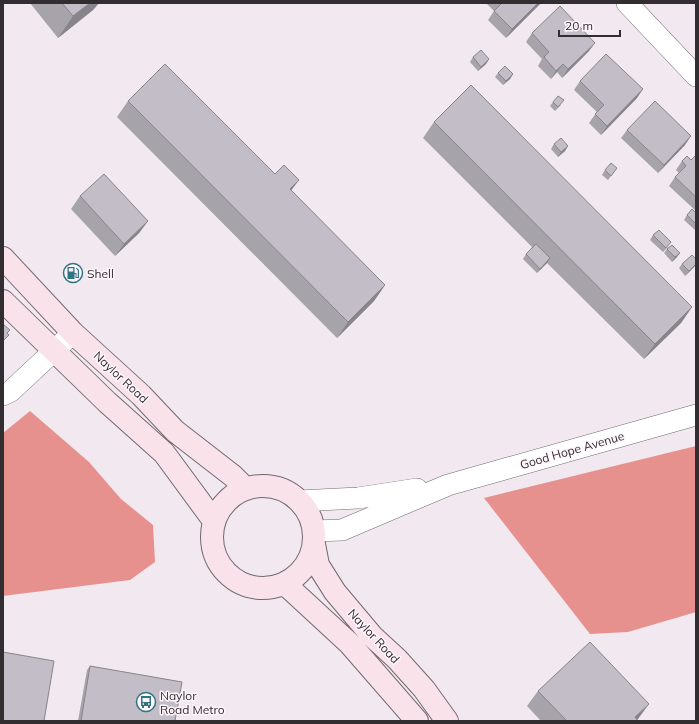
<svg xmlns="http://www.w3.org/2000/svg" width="699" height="724" font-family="Mulish,sans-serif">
	<rect width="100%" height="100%" fill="#f2e8f0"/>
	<!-- forest -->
	<path fill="#e7918f" d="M30 411 89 462 121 499 153 525 155 562 130 580 3 596V433Z
		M696 446V612L628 632 590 634 484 498Z"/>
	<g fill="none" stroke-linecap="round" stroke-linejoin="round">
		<!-- minor casing -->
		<g stroke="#726a70" stroke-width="22">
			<path id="minor" d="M627 3 696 76
				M3 395 11 391 73 333
				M299 501 358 498 417 489
				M314 531 342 530 448 485 696 415"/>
		</g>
		<!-- secondary casing -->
		<g stroke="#726a70" stroke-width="24">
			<path id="secondary" d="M3 258 73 333 141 395 175 431 233 476 246 489
				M3 301 107 402 164 453 214 521
				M212 537a51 51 0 1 1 102 0a51 51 0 1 1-102 0Z
				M314 544 318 565 335 592 372 636 397 659 424 689 447 721
				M285 584 350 644 417 721"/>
		</g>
		<!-- minor -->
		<use href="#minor" stroke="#fff" stroke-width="21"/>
		<!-- secondary -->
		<use href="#secondary" stroke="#f9e2ea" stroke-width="22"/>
	</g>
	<!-- wall -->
	<path fill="#a7a3aa" d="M30 3H99L93 10 58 38Z
		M486 3H541L506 38 488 20 494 11Z
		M532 33 589 51 562 78 557 72 551 79 538 66 542 59 526 42Z
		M473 57 489 59 486 64 478 71 470 62Z
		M498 73 513 74 510 79 503 85 495 77Z
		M580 81 637 98 601 135 589 123 597 112 574 90Z
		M128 101 291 191 385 285 374 301 337 338 117 117Z
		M553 102 561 105 555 111 550 106Z
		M434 122 692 307 681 323 644 359 547 263 537 273 523 259 526 254 532 247 423 138Z
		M627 130 685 145 658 173 621 138Z
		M554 144 568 146 565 151 558 157 551 149Z
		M696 155V211L669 186 675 177 679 173 676 170 682 161 691 160Z
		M617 168 608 180 602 175 605 170Z
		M80 196 148 221 139 233 115 256 71 209Z
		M696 213V231L684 220 687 215Z
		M653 235 668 247 663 252 650 240Z
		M667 249 677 257 672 262 664 253Z
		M696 259V265L685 276 679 268 682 264Z
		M90 666 175 721H78L87 670Z
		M538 691 637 720 638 721H541L527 706Z"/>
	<!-- shaded-wall -->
	<path fill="#88848b" d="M90 3H99L93 10 58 38 73 16Z
		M538 3H541L506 38 512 29Z
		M595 43 589 51 562 78 568 69Z
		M489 59 486 64 478 71 481 67Z
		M563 64 557 72 551 79 556 71Z
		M513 74 510 79 503 85 506 81Z
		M643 89 637 98 601 135 607 126Z
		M691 136 685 145 658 173 664 165Z
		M568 146 565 151 558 157 561 152Z
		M299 180 288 195 290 189Z
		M148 221 139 233 115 256 124 244Z
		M680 253 677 257 672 262 675 257Z
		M550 258 547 263 537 273 540 269Z
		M696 264 695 266 685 276 689 271Z
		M385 285 374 301 337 338 348 322Z
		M692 307 681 323 644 359 655 344Z
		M649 704 638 719 636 721 635 717Z"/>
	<!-- building -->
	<path fill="#c2bdc6" stroke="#88848b" d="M62 3H90L73 16Z
		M500 3H538L512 29 494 11 501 4Z
		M560 6 595 43 568 69 563 64 556 71 544 57 549 52 532 33Z
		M481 50 489 59 481 67 473 57Z
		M606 54 643 89 607 126 595 114 604 105 580 81Z
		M165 64 275 174 284 165 299 180 290 189 385 285 348 322 128 101Z
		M505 66 513 74 506 81 498 73Z
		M471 85 692 307 655 344 434 122Z
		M558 96 564 100 558 107 553 102Z
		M655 101 691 136 664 165 627 130Z
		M561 138 568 146 561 152 554 144Z
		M696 155V197L675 177 686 166 682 161 687 156 691 160Z
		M611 163 617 168 611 176 605 170Z
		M104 174 148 221 124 244 80 196Z
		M692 209 696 213V224L687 215Z
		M659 230 671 242 666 248 653 235Z
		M536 244 550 258 540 269 526 254Z
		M672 245 680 253 675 257 667 249Z
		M692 255 696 259V264L689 271 682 264Z
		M3 324 10 330 7 333 9 335 3 341Z
		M590 642 649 704 635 717 638 721H567L538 691Z
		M3 652 54 661 44 721H3Z
		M90 666 182 682 175 721H81Z"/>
	<!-- icons -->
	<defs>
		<g id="fuel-ring" transform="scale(1)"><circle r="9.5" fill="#fef6fc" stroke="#2f7483" stroke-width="1.5"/><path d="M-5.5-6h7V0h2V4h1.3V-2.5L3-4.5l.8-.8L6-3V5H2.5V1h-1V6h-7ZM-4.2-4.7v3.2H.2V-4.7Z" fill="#2f7483"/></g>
		<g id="bus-ring" transform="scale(1)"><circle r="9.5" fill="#fef6fc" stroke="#2f7483" stroke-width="1.5"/><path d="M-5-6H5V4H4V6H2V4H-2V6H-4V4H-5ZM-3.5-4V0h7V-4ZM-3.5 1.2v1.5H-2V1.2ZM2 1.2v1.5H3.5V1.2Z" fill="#2f7483"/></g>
	</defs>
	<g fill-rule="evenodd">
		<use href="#fuel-ring" x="73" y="273"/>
		<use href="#bus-ring" x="146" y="702"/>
	</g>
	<g text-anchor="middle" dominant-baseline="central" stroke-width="3" stroke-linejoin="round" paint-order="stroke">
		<!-- poi labels -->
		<g font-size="12" fill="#312d30" stroke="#fef6fc" text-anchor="start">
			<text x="87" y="273">Shell</text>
			<text x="160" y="695">Naylor<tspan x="160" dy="14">Road Metro</tspan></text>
		</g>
		<!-- street labels -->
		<g font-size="12" fill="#312d30" stroke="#fef6fc">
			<text transform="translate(121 377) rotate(43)">Naylor Road</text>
			<text transform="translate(572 450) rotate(-16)">Good Hope Avenue</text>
			<text transform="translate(374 636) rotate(47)">Naylor Road</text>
		</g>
	</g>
	<!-- border -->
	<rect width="699" height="724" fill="none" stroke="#312d30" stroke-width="8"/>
	<!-- scale -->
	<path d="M559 30v6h61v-6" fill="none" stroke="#312d30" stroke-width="2"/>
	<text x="565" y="30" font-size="12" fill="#312d30" stroke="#fef6fc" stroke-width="3" paint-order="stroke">20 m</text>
</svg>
